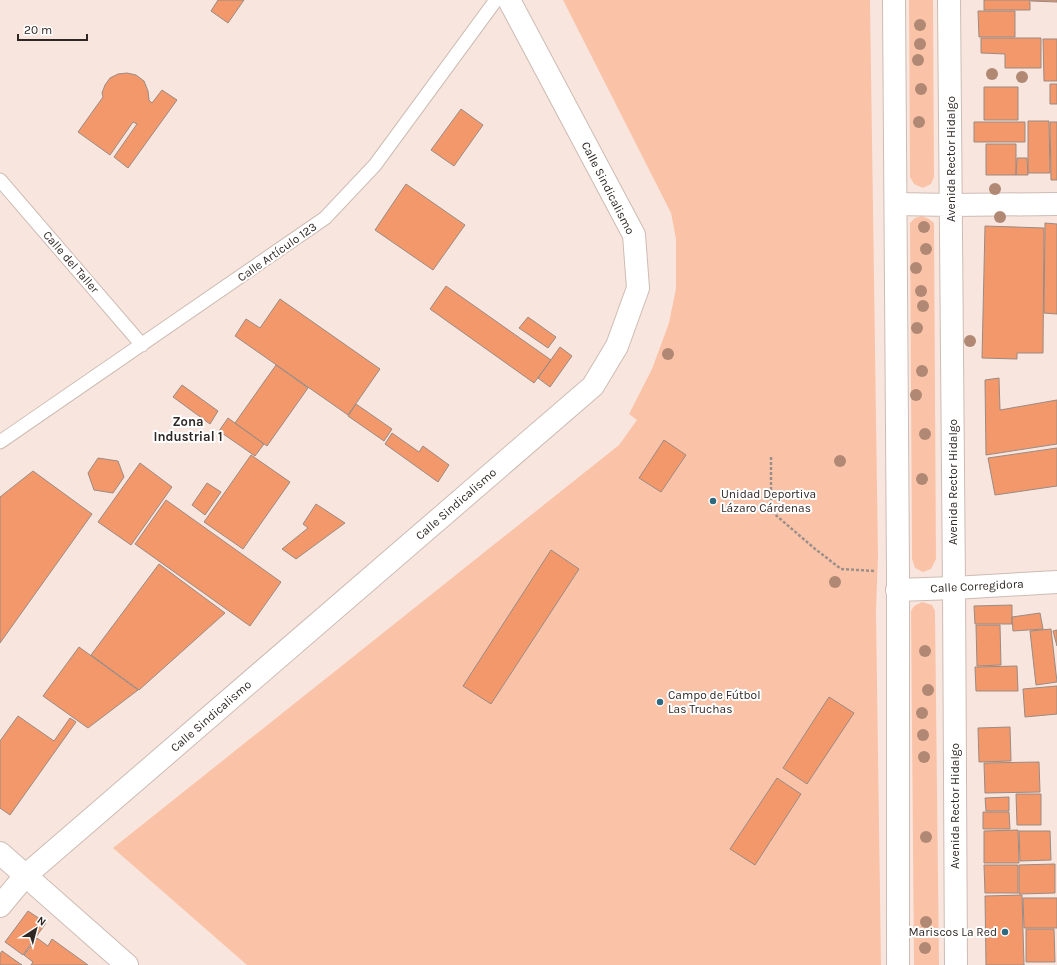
<svg xmlns="http://www.w3.org/2000/svg" width="1057" height="965" font-family="Karla,sans-serif">
	<rect width="100%" height="100%" fill="#f8e6de"/>
	<!-- green -->
	<path fill="#fac3a8" d="M563 0H870L878 556 876 611 881 965H247L113 848 619 445 637 420 629 414 652 369 669 323 676 288V239L671 213Z
		M909 0H933L934 177 931 184 923 188 914 184 910 177Z
		M922 216 929 219 934 223 936 559 931 569 923 572 915 568 912 559 910 223 915 218Z
		M922 602 932 605 935 611 939 965H914L911 611 914 606Z"/>
	<!-- building -->
	<path fill="#f3986a" stroke="#9b8a83" d="M218 0H244L228 23 211 11Z
		M984 0H1030V10H984Z
		M1031 0H1057V2L1031 1Z
		M978 11H1015V37H979Z
		M981 38H1041V68H1005V54L981 53Z
		M1043 39H1057V81H1044Z
		M127 73 136 75 144 81 148 91 149 100 152 103 162 90 177 100 128 168 114 157 137 124 133 122 110 155 78 132 103 97 102 93 105 85 110 78 118 74Z
		M1050 84H1057V104H1050Z
		M984 87H1018V120H984Z
		M461 109 483 125 454 166 431 150Z
		M1028 121H1049L1050 173H1028Z
		M974 122H1025V142H974Z
		M1050 122H1057V180H1051Z
		M986 144H1016V175H986Z
		M1017 158H1027L1028 175H1016Z
		M406 184 465 225 433 270 375 230Z
		M1045 223 1057 224V314L1044 313Z
		M985 226 1044 228 1043 353H1017V359L982 358Z
		M446 286 551 360 534 383 430 309Z
		M280 299 380 369 348 415 235 336 246 319 260 328Z
		M528 317 556 337 548 348 519 328Z
		M560 347 572 356 550 387 538 378Z
		M276 365 308 388 267 446 235 423Z
		M999 378 1000 410 1057 400V444L986 455 985 380Z
		M182 385 218 411 210 424 173 397Z
		M356 404 392 429 384 441 348 416Z
		M228 418 264 444 255 456 219 431Z
		M392 433 419 452 423 446 449 465 438 482 385 444Z
		M664 440 686 455 661 492 639 478Z
		M1057 448V486L995 495 988 458Z
		M251 455 290 482 243 549 204 522Z
		M98 458 118 461 124 477 113 493 94 490 88 473Z
		M140 463 172 487 131 545 98 522Z
		M33 471 92 514 0 643V497Z
		M207 483 221 492 205 515 192 505Z
		M166 500 281 582 250 626 135 544Z
		M316 504 345 523 296 559 282 549 308 528 303 524Z
		M551 550 579 569 491 704 463 686Z
		M159 564 225 613 139 690 91 655Z
		M1012 605V624H975L974 606Z
		M1040 613 1043 629 1013 631 1012 617Z
		M976 625H1000L1001 665 977 666Z
		M1051 629 1057 682 1036 685 1030 631Z
		M1057 630V646L1053 631Z
		M79 647 138 690 88 728 43 696Z
		M1017 666 1018 691H976L975 667Z
		M1057 686V714L1025 717 1023 689Z
		M829 697 854 713 807 784 783 768Z
		M18 716 54 741 70 718 76 722 10 815 0 808V741Z
		M1010 727 1011 761 979 762 978 728Z
		M1039 762 1040 792 985 793 984 763Z
		M777 778 801 794 755 865 730 849Z
		M1016 794H1041V825H1017Z
		M1009 797V811H986L985 798Z
		M983 812H1009L1010 829H983Z
		M1018 830 1019 863H984V831Z
		M1019 831H1050L1051 860 1020 861Z
		M1055 864V893L1019 894V865Z
		M984 865H1018V893H985Z
		M1022 895 1024 965H986L985 896Z
		M1023 898H1057V928H1024Z
		M28 911 46 923 23 955 5 942Z
		M1026 929H1054L1055 962H1026Z
		M37 938 48 946 52 939 88 965H31L33 962 24 955Z
		M2 951 19 963 22 965H0V954Z"/>
	<g fill="none" stroke-linecap="round" stroke-linejoin="round">
		<!-- lane casing -->
		<g stroke="#cdbcb4" stroke-width="15">
			<path id="lane" d="M0 180 142 345
				M0 442 325 218 375 165 496 0"/>
		</g>
		<!-- street casing -->
		<g stroke="#cdbcb4" stroke-width="24">
			<path id="street" d="M897 590 954 588 1057 582
				M0 853 127 965
				M0 906 25 876 593 386 617 346 638 288 634 235 509 0"/>
		</g>
		<!-- secondary casing -->
		<g stroke="#cdbcb4" stroke-width="24">
			<path id="secondary" d="M894 0 898 572V965
				M949 0 954 588 956 965
				M896 204 951 205 1057 204"/>
		</g>
		<!-- path -->
		<path stroke="#9c8f8a" stroke-width="2.5" stroke-dasharray="3 2" stroke-linecap="butt" d="M771 457V511L814 548 841 569 875 571"/>
		<!-- lane -->
		<use href="#lane" stroke="#fff" stroke-width="13"/>
		<!-- street -->
		<use href="#street" stroke="#fff" stroke-width="22"/>
		<!-- secondary -->
		<use href="#secondary" stroke="#fff" stroke-width="22"/>
	</g>
	<!-- trees -->
	<g fill="#b08873">
		<circle cx="920" cy="25" r="6"/>
		<circle cx="920" cy="44" r="6"/>
		<circle cx="918" cy="60" r="6"/>
		<circle cx="992" cy="74" r="6"/>
		<circle cx="1022" cy="77" r="6"/>
		<circle cx="921" cy="89" r="6"/>
		<circle cx="919" cy="122" r="6"/>
		<circle cx="995" cy="189" r="6"/>
		<circle cx="1000" cy="217" r="6"/>
		<circle cx="924" cy="227" r="6"/>
		<circle cx="926" cy="249" r="6"/>
		<circle cx="916" cy="268" r="6"/>
		<circle cx="921" cy="291" r="6"/>
		<circle cx="923" cy="306" r="6"/>
		<circle cx="917" cy="328" r="6"/>
		<circle cx="970" cy="341" r="6"/>
		<circle cx="668" cy="354" r="6"/>
		<circle cx="922" cy="371" r="6"/>
		<circle cx="916" cy="395" r="6"/>
		<circle cx="925" cy="434" r="6"/>
		<circle cx="840" cy="461" r="6"/>
		<circle cx="922" cy="479" r="6"/>
		<circle cx="835" cy="582" r="6"/>
		<circle cx="925" cy="651" r="6"/>
		<circle cx="928" cy="690" r="6"/>
		<circle cx="922" cy="713" r="6"/>
		<circle cx="923" cy="735" r="6"/>
		<circle cx="924" cy="757" r="6"/>
		<circle cx="926" cy="837" r="6"/>
		<circle cx="926" cy="922" r="6"/>
		<circle cx="925" cy="948" r="6"/>
	</g>
	<!-- markers -->
	<g fill="#2d6a81" stroke="#fff" stroke-width="1.5">
		<circle cx="713" cy="501" r="4"/>
		<circle cx="660" cy="702" r="4"/>
		<circle cx="1005" cy="932" r="4"/>
	</g>
	<g text-anchor="middle" dominant-baseline="central" stroke-width="4" stroke-linejoin="round" paint-order="stroke">
		<!-- street labels -->
		<g font-size="12" fill="#2e2724" stroke="#fff">
			<text transform="translate(951 159) rotate(-90)">Avenida Rector Hidalgo</text>
			<text transform="translate(608 188) rotate(63)">Calle Sindicalismo</text>
			<text transform="translate(277 252) rotate(-35)">Calle Artículo 123</text>
			<text transform="translate(71 262) rotate(49)">Calle del Taller</text>
			<text transform="translate(953 482) rotate(-90)">Avenida Rector Hidalgo</text>
			<text transform="translate(456 504) rotate(-41)">Calle Sindicalismo</text>
			<text transform="translate(977 586) rotate(-3)">Calle Corregidora</text>
			<text transform="translate(211 716) rotate(-41)">Calle Sindicalismo</text>
			<text transform="translate(955 806) rotate(-90)">Avenida Rector Hidalgo</text>
		</g>
		<!-- poi labels -->
		<g font-size="12" fill="#2e2724" stroke="#fff" text-anchor="start">
			<text x="721" y="494">Unidad Deportiva<tspan x="721" dy="14">Lázaro Cárdenas</tspan></text>
			<text x="668" y="695">Campo de Fútbol<tspan x="668" dy="14">Las Truchas</tspan></text>
			<text x="997" y="932" text-anchor="end">Mariscos La Red</text>
		</g>
		<!-- neighbourhood labels -->
		<g font-size="13" font-weight="bold" fill="#2e2724" stroke="#fff">
			<text x="188" y="421">Zona<tspan x="188" dy="15">Industrial 1</tspan></text>
		</g>
	</g>
	<!-- north arrow -->
	<g transform="translate(36 929) rotate(36)" stroke="#ffffff" stroke-width="3" paint-order="stroke">
	<path d="M0-3L7 15L0 10L-7 15Z" fill="#2e2724"/>
	<text y="-6" font-size="11" font-weight="bold" text-anchor="middle" fill="#2e2724">N</text>
	</g>
	<!-- scale -->
	<path d="M18 34v6h69v-6" fill="none" stroke="#2e2724" stroke-width="2"/>
	<text x="24" y="34" font-size="12" fill="#2e2724" stroke="#ffffff" stroke-width="3" paint-order="stroke">20 m</text>
</svg>
